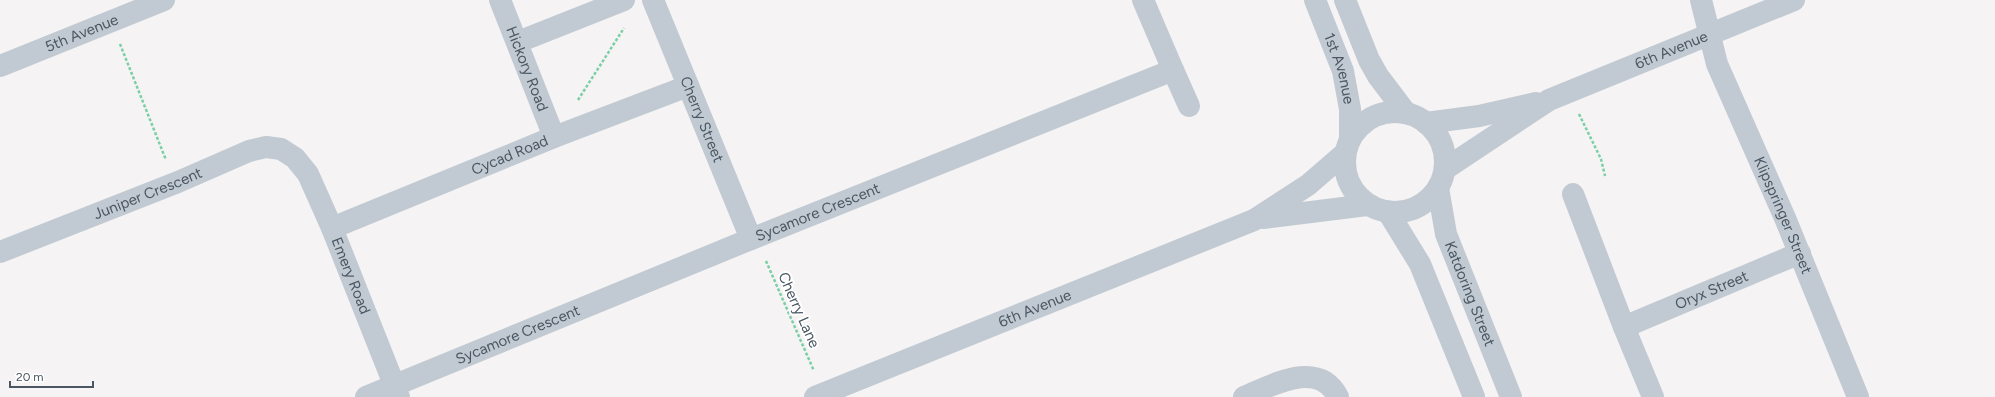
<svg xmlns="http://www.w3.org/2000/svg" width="1995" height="397" font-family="Figtree,sans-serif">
	<rect width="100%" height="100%" fill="#f5f3f3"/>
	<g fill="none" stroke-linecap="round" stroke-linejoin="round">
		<!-- path -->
		<path stroke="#7ad0a6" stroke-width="2.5" stroke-dasharray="3 2" stroke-linecap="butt" d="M120 44 166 160
			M578 100 624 28
			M1579 114 1601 159 1605 176
			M766 261 814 371"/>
		<!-- minor -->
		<g stroke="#c1cad2" stroke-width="22">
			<path id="s1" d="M500 0 554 137"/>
			<path id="s2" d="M653 0 751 239"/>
			<path id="s3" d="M1315 0 1343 71 1350 109V139"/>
			<path d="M1345 0 1369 60 1378 76 1406 113"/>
			<path id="s4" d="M1701 0 1717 64 1785 218 1858 397"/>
			<path d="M518 42 624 0"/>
			<path id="s5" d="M0 66 164 0"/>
			<path d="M1173 70 1189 106"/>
			<circle cx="1395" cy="162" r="50"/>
			<path d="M1426 123 1479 116 1536 103"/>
			<path id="s6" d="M1445 169 1549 100 1794 0"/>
			<path id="s7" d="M1438 188 1446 234 1511 397"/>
			<path d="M1573 194 1624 327 1653 397"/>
			<path d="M1388 212 1420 264 1474 397"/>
			<path d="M1263 218 1367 205"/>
			<path id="s8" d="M332 228 554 137 688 86"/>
			<path id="s9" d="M0 252 178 182 249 151 266 147 281 149 295 158 308 174 332 228 399 397"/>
			<path id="s10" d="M1624 327 1800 253"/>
			<path id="s11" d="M366 397 751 239 1173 70 1143 0"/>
			<path id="s12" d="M815 397 1254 220 1308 185 1345 153"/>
			<path d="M1244 397C1271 386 1318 358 1338 397"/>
		</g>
	</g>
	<g text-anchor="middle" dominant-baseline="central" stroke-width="4" stroke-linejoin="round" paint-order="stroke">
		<!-- street labels -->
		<g font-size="15" fill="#4a5661" stroke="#fff">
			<text stroke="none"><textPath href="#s5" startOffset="88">5th Avenue</textPath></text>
			<text stroke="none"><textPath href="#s6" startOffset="257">6th Avenue</textPath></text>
			<text stroke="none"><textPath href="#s1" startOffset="74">Hickory Road</textPath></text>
			<text stroke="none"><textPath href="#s3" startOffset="73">1st Avenue</textPath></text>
			<text stroke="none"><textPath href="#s2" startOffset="129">Cherry Street</textPath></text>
			<text stroke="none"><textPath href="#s8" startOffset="192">Cycad Road</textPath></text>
			<text stroke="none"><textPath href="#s9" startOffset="159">Juniper Crescent</textPath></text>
			<text stroke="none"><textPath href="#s11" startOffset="488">Sycamore Crescent</textPath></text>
			<text stroke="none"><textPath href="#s4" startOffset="231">Klipspringer Street</textPath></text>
			<text stroke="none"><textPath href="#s9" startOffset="449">Emery Road</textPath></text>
			<text stroke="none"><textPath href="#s10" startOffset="95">Oryx Street</textPath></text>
			<text stroke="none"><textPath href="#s7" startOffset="111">Katdoring Street</textPath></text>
			<text stroke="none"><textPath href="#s12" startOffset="237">6th Avenue</textPath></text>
			<text transform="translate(799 310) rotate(66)">Cherry Lane</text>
			<text stroke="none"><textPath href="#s11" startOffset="164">Sycamore Crescent</textPath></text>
		</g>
	</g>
	<!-- scale -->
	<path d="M10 381v6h83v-6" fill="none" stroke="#4a5661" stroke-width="2"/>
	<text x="16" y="381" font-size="12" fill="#4a5661" stroke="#ffffff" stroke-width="3" paint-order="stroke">20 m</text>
</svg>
